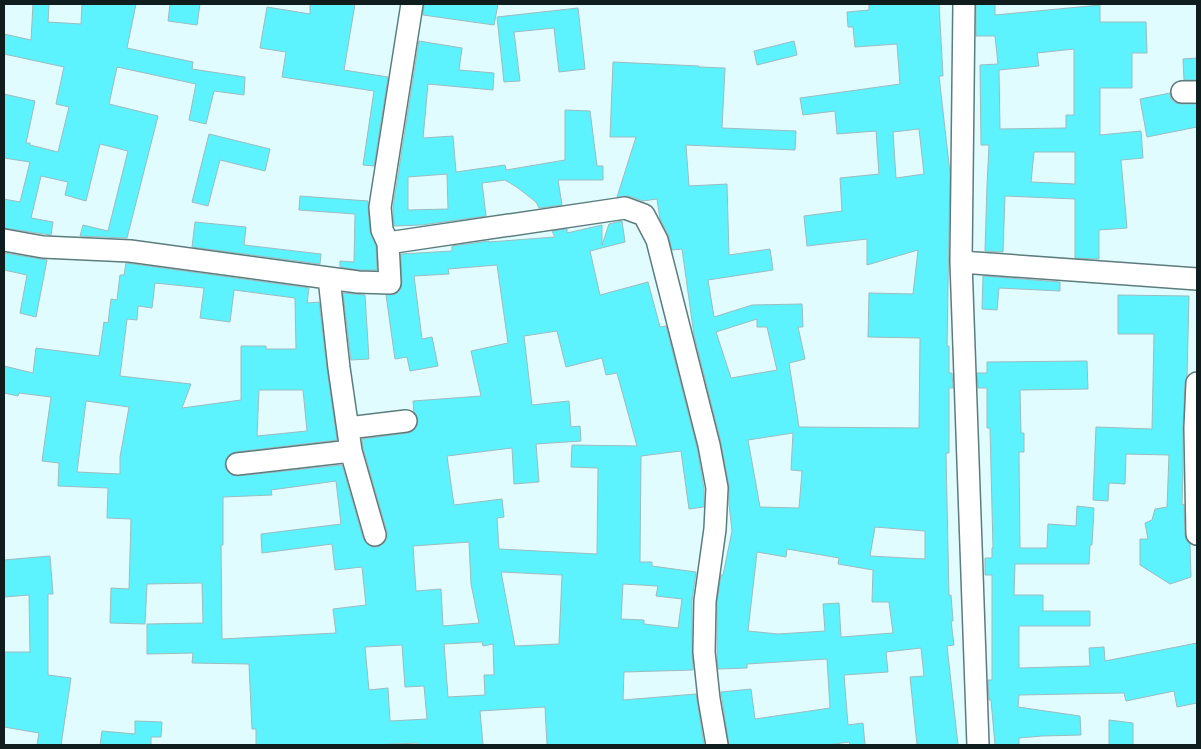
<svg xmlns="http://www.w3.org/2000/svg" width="1201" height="749" font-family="'Crimson Pro',serif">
	<rect width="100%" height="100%" fill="#e0fcfe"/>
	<!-- building -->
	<path fill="#5cf3fe" stroke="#9bbcbf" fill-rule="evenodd" d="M33 4H49L48 22 81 24 82 4H136L127 48 193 62 192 69 245 77 244 95 214 91 206 124 189 120 196 84 117 67 109 104 158 116 127 238 80 236 83 225 108 231 128 151 100 144 86 201 65 195 68 182 41 176 31 218 53 222 51 235 4 228V199L20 202 30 162 4 158V94L35 101 26 143H30V145L58 152 69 107 56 104 64 67 4 54V34L31 40Z
		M170 4H200L197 25 168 21Z
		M310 4H355L344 70 388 77 374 166 363 165 374 91 282 77 286 52 260 48 267 7 310 14Z
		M424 4H498L494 25 423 15Z
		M869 4H939L943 76H939L950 173 947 346H949V373H952L953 388H949V453H946L949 596 951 595 953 621H951L954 645 947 646 958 745H917L910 677 924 676 921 648 886 652 888 672 844 675 848 725 863 723 865 745H850L849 742 827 745H729L721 692 751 689 755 719 830 708 827 659 747 664V668L718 669 717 651V602L721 575H723L732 531 729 504V486L721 442 694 335 682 249 672 250 668 234 660 219 657 199 643 201 629 196 617 197 636 137H610L613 62 699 66V67L725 68 722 128 796 131 795 150 686 145 689 186 727 184 729 255 770 249 773 270 708 280 714 317 752 305 802 304 803 327H798L805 359 789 363 799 427 919 428 920 338 868 337 869 293 913 294 918 250 867 265V239L807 246 804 216 842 211 840 178 879 174 876 131 837 134 835 111 803 115 800 98 900 84 897 44 855 47 853 27H848L847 12 869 10ZM919 129 924 174 896 178 893 132ZM757 319V327H767L777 370 731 378 716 332ZM793 433 791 470 802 471 799 508 760 507 748 440ZM875 527 925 531V559L870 556ZM787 549 839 558 838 564 873 570 872 602H889L893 633 841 637 839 603 823 604 825 631 778 634 748 631 757 552 786 557Z
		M976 4H995V15L1100 5V22H1146L1147 53H1132V88H1100V135L1141 131 1143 158 1121 160 1127 228 1099 230V259L1075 258V199L1005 196 1003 252 985 251 987 186 989 145H981L980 65 998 64 995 36H976ZM1074 49V115H1066V128L1000 129 999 70 1039 66 1037 53ZM1034 152H1075V184L1031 182Z
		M578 8 585 69 559 72 554 28 514 32 520 81 504 82 497 17Z
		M419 41 462 48 459 70 494 73 493 90 428 84 423 138 453 136 456 172 505 165 506 170 565 160V110L590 111 597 166H603V180H558L562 205 539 208 536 202 518 188 505 180 482 183 486 216 422 225 394 226 393 207ZM447 174 448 209 408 210V177Z
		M794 41 797 55 757 65 754 51Z
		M1197 58V80H1184L1183 59Z
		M1170 93 1171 99 1176 103 1182 104H1197V127L1147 137 1140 99Z
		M209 134 270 149 265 171 220 160 208 206 192 202Z
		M300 196 368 201V208L370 231 376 246 377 270H359L340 267V261L354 262 355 214 299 210Z
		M622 221 625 242 590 251 600 295 648 282 660 327 666 326 697 448 704 489V507L689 509 681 451 641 456 640 562H652V566L696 572 692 601V652L693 670 624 672 623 700 696 694 704 745H547L545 707 480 711 483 745H418V743L369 745H256V729H252L249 664 192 663 193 653 147 654V624L203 623 202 583 147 584 145 624 110 623 111 588 129 589 131 519 107 518 108 488 58 486 59 463 42 461 51 397 19 393 18 396 4 393V366L33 373 36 348 99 356 104 322 108 323 111 299 117 300 120 275H124L126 263 309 288 307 303 319 302 327 369 337 440 236 452 230 454 226 459 225 466 227 471 232 475 238 476 342 465 363 538 367 544 372 547H378L384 543 387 538V532L363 448 362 439 408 433 413 431 417 426 418 420 416 414 414 412 413 401 481 396 471 351 508 343 497 265 448 269 449 274 414 276 422 339 432 337 438 366 410 371 407 357 395 359 386 295 396 294 401 289 402 282 401 254 452 251V246L489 241V242L555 237 552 231 567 229V233L602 225V245L609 224ZM155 283 204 288 200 318 230 322 234 290 295 298 296 349H266V346H241V400L182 408 191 384 120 376 127 319 137 320 138 306 152 308ZM557 331 566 367 602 358 606 375 617 373 637 446 572 445 571 467 598 468 597 554 499 549 497 518 504 517 502 499 454 505 447 456 512 448 514 484 539 482 536 444 581 441 580 426 571 427 569 401 532 405 524 336ZM259 390H303L307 431 257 436ZM86 401 129 407 120 457V474L77 472ZM336 481 341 524 261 534 262 553 332 544 335 570 362 567 366 605 333 609 336 633 222 639 221 545H223V497L272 495 271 490ZM469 542 471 584 479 623 443 626 441 589 416 591 413 546ZM501 572 562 575 559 644 515 646ZM623 584 658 586 656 596 682 599 678 628 644 624V620L621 619ZM482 642 483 646 493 644 494 675H484L485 695 448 697 444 644ZM402 645 405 687 424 686 427 719 390 721 388 688 369 690 365 647Z
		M195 222 246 227 244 245 321 254 320 264 192 247Z
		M4 253 47 260 36 317 20 313 27 275 4 270Z
		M983 276 1060 282V291L999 288 997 310 982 309Z
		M343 293 365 295 369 359 351 360Z
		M1118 295 1189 296 1187 376 1185 382 1183 427V471L1182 505 1184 504 1185 535 1186 540 1190 544 1191 577 1170 584 1140 565V539H1148L1145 523 1152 520 1155 509 1167 507 1169 455 1126 454 1125 484 1109 483 1108 501 1093 500 1096 427 1152 429 1154 334H1118Z
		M1087 361 1088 389 1020 390 1021 433H1024V452H1019L1020 548H1047L1048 524 1076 526 1077 506 1094 508 1092 545H1090L1089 564H1015L1014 595H1043V611H1090V626H1019V668L1090 666 1089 648 1104 647 1105 661 1197 643V703L1177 707 1174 691 1126 701 1124 693 1019 695 1018 707 1080 716 1081 735 1042 736 1019 738V745H995L991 700H989L988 680H992V575H985V558H992V548H993L990 428H987V388H978L977 373H987V362Z
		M50 556 53 594H48V675L71 678 61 745H37L39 733 4 727V652H30L29 595 4 597V560Z
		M1109 720 1133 723V745H1109Z
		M135 721 162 722 161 737H151V745H100L102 731 135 734Z"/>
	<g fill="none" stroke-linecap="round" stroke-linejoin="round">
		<!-- minor casing -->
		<g stroke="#5d7c7e" stroke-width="24">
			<path id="minor" d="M412 4 380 207 382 230 388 243 625 208 644 215 657 240 709 445 717 488 715 529 705 601 704 652 709 699 717 745
				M964 4 961 262 978 745
				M1182 92H1197
				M4 240 43 247 130 251 358 282 390 283 388 243
				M961 262 1197 279
				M329 278 339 368 351 451 375 535
				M1197 383 1195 428 1197 534
				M348 428 406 421
				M237 464 351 451"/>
		</g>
		<!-- minor -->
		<use href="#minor" stroke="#fff" stroke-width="21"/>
	</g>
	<!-- border -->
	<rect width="1201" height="749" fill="none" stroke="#101d1e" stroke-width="10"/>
</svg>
